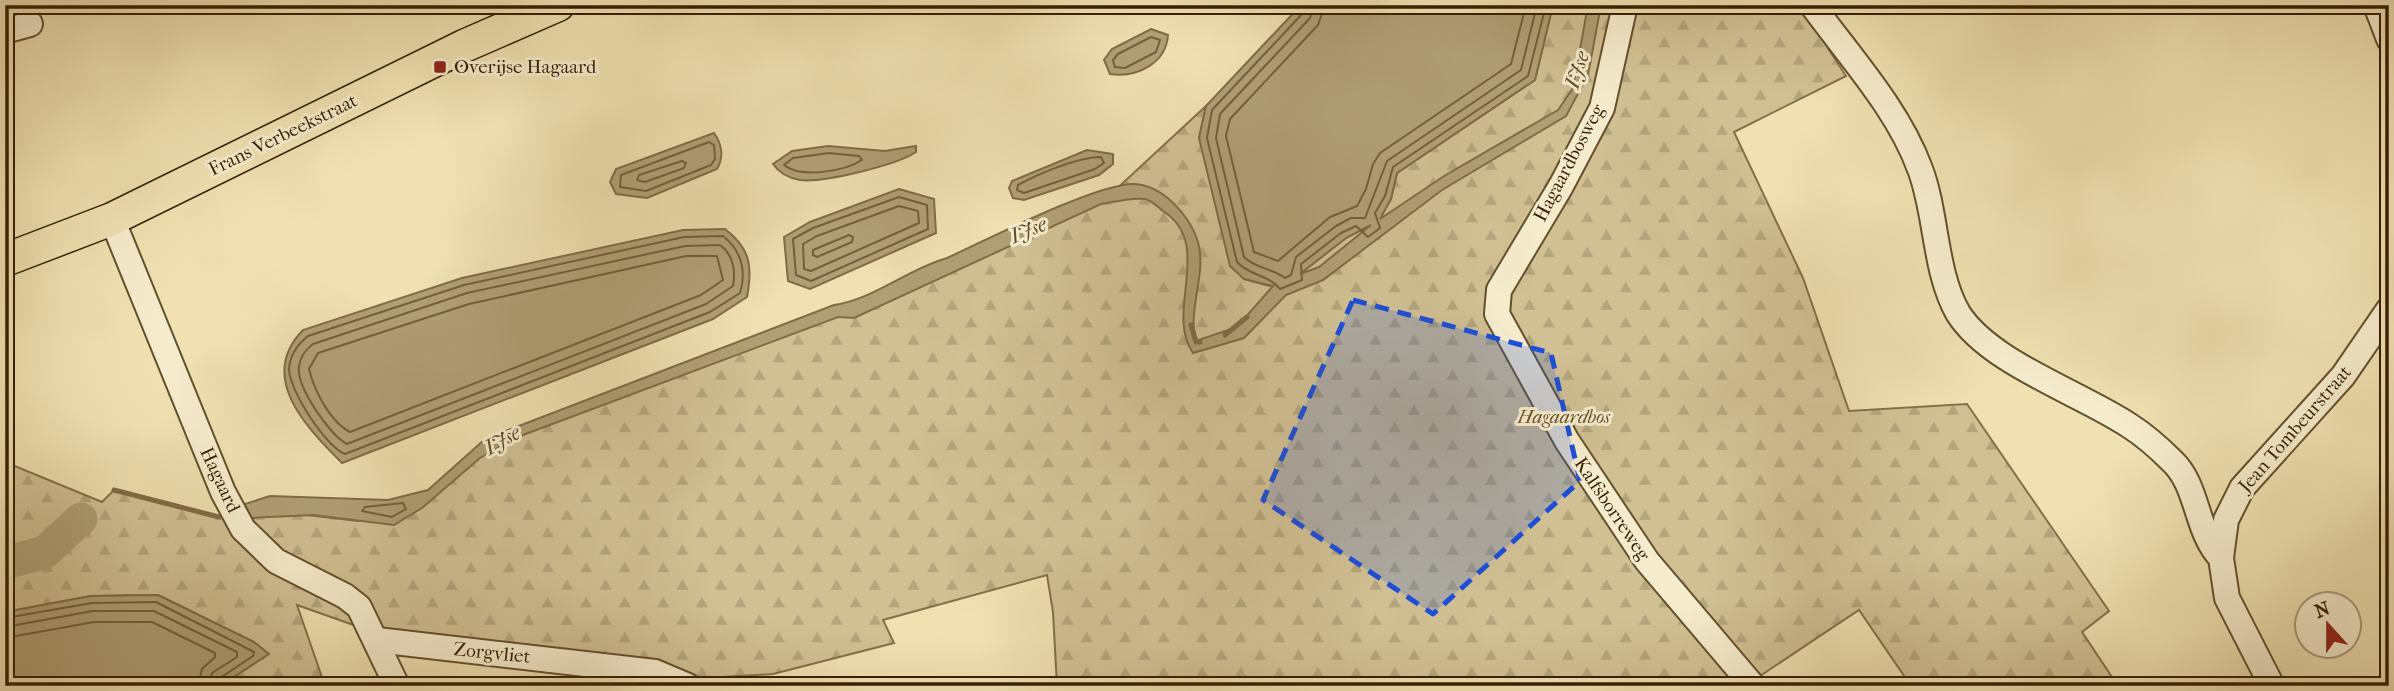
<svg xmlns="http://www.w3.org/2000/svg" width="2394" height="691" font-family="'IM FELL French Canon',serif">
	<defs>
		<pattern id="forest-firs" width="22" height="20" patternUnits="userSpaceOnUse" patternTransform="scale(1.75)"><rect width="22" height="20" fill="#d0c094"/><path d="M5 1l3.5 6h-7zM16 11l3.5 6h-7z" fill="#b3a57e"/></pattern>
	</defs>
	<rect width="100%" height="100%" fill="#efe1b2"/>
	<filter id="stains"><feTurbulence type="fractalNoise" baseFrequency=".00286" numOctaves="4"/><feColorMatrix values="0 0 0 0 .2 0 0 0 0 .09 0 0 0 0 .02 0 0 0 .5 -.17"/></filter>
	<radialGradient id="worn" r=".72"><stop offset=".6" stop-color="#630" stop-opacity="0"/><stop offset="1" stop-color="#630" stop-opacity=".3"/></radialGradient>
	<!-- forest -->
	<path fill="url(#forest-firs)" stroke="#84704a" stroke-width="2" d="M1553 5H1800L1846 76 1734 132 1803 278 1849 411 1967 404 2109 611 2082 632 2118 686H1911L1859 610 1745 686H1057L1053 612 1047 575 883 620 894 643 773 674 689 679 359 627 297 605 325 686H220L268 654 254 642 158 595 91 596 5 612V462L102 502 114 490 219 517 248 508 358 521 434 489 496 440 911 280 1110 195 1206 106 1199 138 1244 279 1269 286 1290 281 1346 238 1378 220 1391 199 1397 173 1535 80Z"/>
	<!-- water -->
	<path fill="#b09f76" stroke="#806c47" stroke-width="2" fill-rule="evenodd" d="M1301 5H1553L1535 80 1397 173 1391 199 1380 219 1444 176 1558 110 1573 88 1588 5H1601L1588 75 1566 116 1442 190 1323 280 1286 295 1244 338 1193 353C1164 312 1215 244 1163 211 1158 207 1151 200 1145 199 1132 197 1114 202 1101 204L854 318 838 317 515 438 480 458 422 508 394 525 313 515 249 518 242 505 270 496 388 500 428 490 485 439 834 305C874 299 908 269 947 258 986 240 1098 183 1134 184 1163 185 1190 216 1198 242 1207 275 1187 309 1196 341L1237 327 1273 286 1244 279 1230 266 1199 138 1206 106ZM1371 225 1319 267 1300 274 1346 238Z
		M1151 29 1168 35C1166 64 1136 78 1110 74L1104 60 1112 49Z
		M714 133C722 144 724 157 717 169L647 198 616 194 610 182 616 169Z
		M828 146 885 151 916 146V152C897 165 823 183 800 180 789 178 779 173 773 164L792 151Z
		M1087 150 1113 154V164L1099 175 1024 200 1013 198 1009 188 1012 181Z
		M899 189 934 199 936 233 810 289 788 281 784 237 810 222Z
		M725 229C750 248 753 266 747 297L713 319 342 463C306 427 257 377 303 330L462 278 683 230Z
		M158 595 254 642 269 654 220 686H5V612L91 596Z"/>
	<g fill="none" stroke-linecap="round" stroke-linejoin="round">
		<!-- shore -->
		<path stroke="#745f3c" stroke-width="2" d="M1305 5 1303 13 1212 110 1207 138 1237 262C1250 276 1269 275 1280 289L1302 280 1301 264 1341 233 1356 226 1368 237 1380 228 1375 213 1385 196 1393 167 1528 76 1546 5
			M1314 5 1310 18 1220 114 1216 138 1244 257C1256 269 1272 268 1285 278L1291 275 1296 257 1336 226 1351 218H1365L1387 161 1521 70 1537 5
			M1325 5 1318 25 1230 119 1226 136 1254 252 1278 261 1330 217 1357 206 1366 189 1373 164 1380 153 1511 64 1526 5
			M1151 37 1160 40 1156 52 1125 68 1115 67 1113 60 1118 54Z
			M709 142 714 145 715 159 711 165 646 191 620 187 621 175Z
			M829 153 859 156 862 160C845 171 801 179 784 165L793 158Z
			M1101 157 1104 163 1095 169 1024 193 1017 190 1018 185C1038 174 1078 157 1101 157Z
			M682 161 686 163 684 168 645 182 637 180 639 175Z
			M899 197 927 205 928 229 811 281 796 275 793 239 813 228Z
			M899 206 918 211 919 223 811 271 804 269 803 244 817 236Z
			M849 235 853 237 852 242 817 257 813 255V250Z
			M723 236C741 250 747 271 740 293L710 312 345 454C326 447 289 390 289 369 290 355 298 344 308 336L464 285 684 237Z
			M720 245C733 254 736 271 733 286L706 304 347 444C330 436 296 386 299 367 300 357 305 350 313 344L467 293 685 246Z
			M686 256H717L723 280 701 295 350 432C330 422 314 390 309 369L318 353 469 304Z
			M403 503 406 509 392 517 362 511 365 507Z
			M5 618 92 603 156 602 254 652 253 656 220 678 217 686
			M5 627 93 611H154L237 652V657L212 673 209 686
			M5 638 94 622H152L215 653V657L202 669 198 686"/>
		<!-- stream -->
		<path stroke="#806c47" stroke-width="5" d="M1191 325 1196 342H1200
			M1225 335 1247 317
			M114 490 219 517"/>
		<!-- river -->
		<path stroke="#b09f76" stroke-width="33" d="M5 563 45 552 81 519"/>
		<!-- minor casing -->
		<g stroke="#65502d" stroke-width="28">
			<path id="minor" d="M1625 5 1602 108 1561 186 1499 290 1497 314 1567 441 1647 561 1753 686
				M1812 5C1850 57 1898 109 1920 169 1937 213 1934 271 1958 313 1989 363 2081 393 2130 426 2144 435 2159 448 2171 460 2199 485 2195 531 2221 558
				M2376 5 2389 39
				M5 31 30 24
				M112 219 223 492 243 529 276 561 345 596 359 607 397 686
				M377 640 655 672 688 686
				M2272 686 2227 598 2221 558 2226 520 2242 488 2343 376 2389 309"/>
		</g>
		<!-- major casing -->
		<g stroke="#371f01" stroke-width="35">
			<path id="major" d="M5 260 112 219 464 46 558 5"/>
		</g>
		<!-- minor -->
		<use href="#minor" stroke="#f5eccd" stroke-width="24"/>
		<!-- major -->
		<use href="#major" stroke="#efe1b2" stroke-width="32"/>
	</g>
	<!-- marked area -->
	<path fill="#1d4ed8" fill-opacity="0.2" stroke="#1d4ed8" stroke-width="5" stroke-dasharray="14 9" stroke-linejoin="round" d="M1353 300 1551 353 1580 481 1433 614 1263 500Z"/>
	<!-- markers -->
	<rect fill="#8f2418" stroke="#f5eccd" stroke-width="2.5" x="433" y="60" width="14" height="14" rx="3.5"/>
	<g text-anchor="middle" dominant-baseline="central" stroke-width="6" stroke-linejoin="round" paint-order="stroke">
		<!-- poi labels -->
		<g font-size="19" fill="#371f01" stroke="#f5eccd" text-anchor="start">
			<text x="454" y="67">Overijse Hagaard</text>
		</g>
		<!-- street labels -->
		<g font-size="19" fill="#371f01" stroke="#f5eccd">
			<text transform="translate(283 135) rotate(-26)">Frans Verbeekstraat</text>
			<text transform="translate(1569 163) rotate(-62)">Hagaardbosweg</text>
			<text transform="translate(2295 429) rotate(-49)">Jean Tombeurstraat</text>
			<text transform="translate(220 480) rotate(65)">Hagaard</text>
			<text transform="translate(1612 509) rotate(56)">Kalfsborreweg</text>
			<text transform="translate(492 653) rotate(6)">Zorgvliet</text>
		</g>
		<!-- park labels -->
		<g font-size="19" font-style="italic" fill="#654f2d" stroke="#f5eccd">
			<text x="1564" y="417">Hagaardbos</text>
		</g>
		<!-- water labels -->
		<g font-size="21" font-style="italic" fill="#614c2a" stroke="#f5eccd">
			<text transform="translate(1577 70) rotate(-72)">IJse</text>
			<text transform="translate(1028 230) rotate(-23)">IJse</text>
			<text transform="translate(502 440) rotate(-30)">IJse</text>
		</g>
	</g>
	<!-- margin -->
	<rect width="2394" height="691" fill="none" stroke="#efe1b2" stroke-width="28"/>
	<rect x="7" y="7" width="2380" height="677" fill="none" stroke="#371f01" stroke-width="3.5"/>
	<rect x="14" y="14" width="2366" height="663" fill="none" stroke="#371f01" stroke-width="2"/>
	<!-- north arrow -->
	<g transform="translate(2328 625) rotate(339)"><circle r="33" fill="#f5eccd" stroke="#a99a7b" stroke-width="2"/>
	<path d="M0-5L12 26L0 18L-12 26Z" fill="#8f2418"/>
	<text y="-10" font-size="19" font-weight="bold" text-anchor="middle" fill="#371f01">N</text>
	</g>
	<rect width="100%" height="100%" filter="url(#stains)"/>
	<rect width="100%" height="100%" fill="url(#worn)"/>
</svg>
